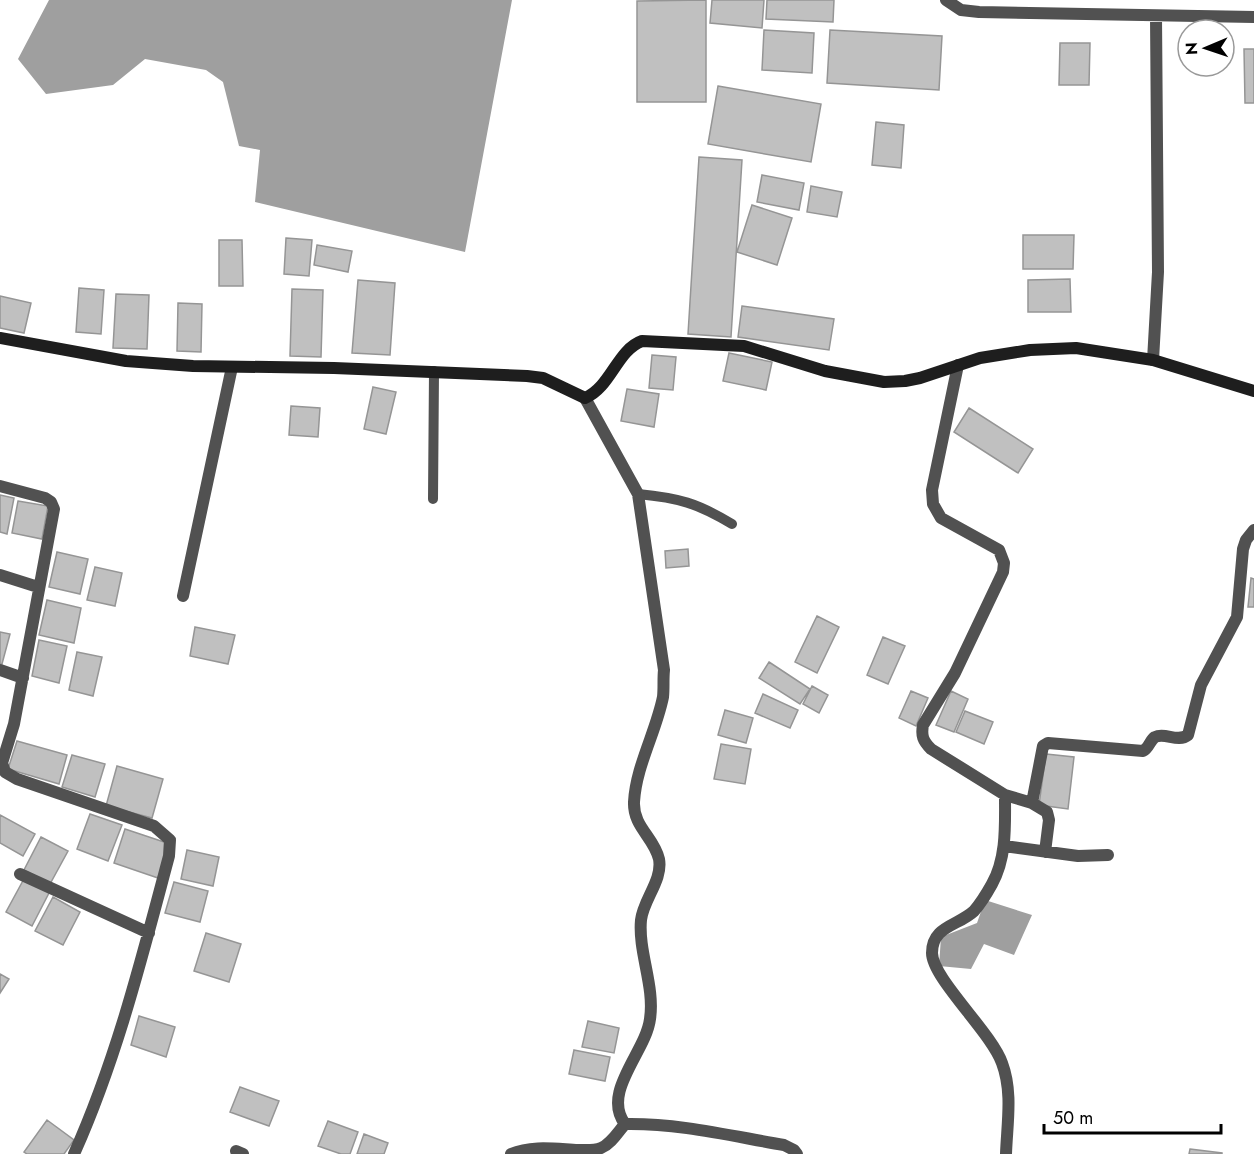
<svg xmlns="http://www.w3.org/2000/svg" width="1254" height="1154" font-family="Jost,sans-serif">
	<rect width="100%" height="100%" fill="#fff"/>
	<!-- water -->
	<path fill="#9f9f9f" d="M49 0H512L465 252 255 202 260 150 239 146 223 82 206 70 145 59 113 85 46 94 18 59Z
		M985 900 1032 915 1014 955 984 944 971 969 939 966 941 937 977 923Z"/>
	<!-- building -->
	<path fill="#c0c0c0" stroke="#959595" stroke-width="1.5" d="M706 0V102H637V1Z
		M712 0H764L762 28 710 23Z
		M767 0H834L833 22 766 19Z
		M764 30 814 33 812 73 762 70Z
		M830 30 942 36 939 90 827 83Z
		M1060 43H1090L1089 85H1059Z
		M1244 49H1254V103H1245Z
		M718 86 821 104 811 162 708 144Z
		M876 122 904 125 901 168 872 165Z
		M699 157 742 160 731 337 688 334Z
		M762 175 804 183 799 210 757 202Z
		M811 186 842 192 837 217 807 212Z
		M752 205 792 218 777 265 737 252Z
		M1023 235H1074L1073 269H1023Z
		M286 238 312 240 309 276 284 274Z
		M219 240H242L243 286H219Z
		M317 245 352 251 348 272 314 265Z
		M1070 279 1071 312H1028V280Z
		M358 280 395 283 390 355 352 353Z
		M79 288 104 290 101 334 76 332Z
		M292 289 323 290 321 357 290 356Z
		M116 294 149 295 147 349 113 348Z
		M0 296 31 303 24 333 0 328Z
		M178 303 202 304 201 352 177 351Z
		M742 306 834 319 829 350 738 337Z
		M729 353 772 362 766 390 723 381Z
		M652 355 676 357 673 390 649 388Z
		M373 387 396 392 386 434 364 429Z
		M627 389 659 394 654 427 621 421Z
		M291 406 320 408 318 437 289 435Z
		M969 408 1033 449 1018 473 954 432Z
		M0 495 14 498 7 534 0 532Z
		M18 501 48 506 42 539 12 533Z
		M688 549 689 566 666 568 665 551Z
		M57 552 88 559 80 594 49 587Z
		M95 567 122 573 115 606 87 600Z
		M1251 578 1254 579V607H1248Z
		M47 600 81 608 74 643 39 635Z
		M817 616 839 627 817 673 795 662Z
		M195 627 235 635 228 664 190 656Z
		M0 632 10 634 2 664H0Z
		M883 637 905 646 888 684 867 675Z
		M39 640 67 646 59 683 32 676Z
		M77 652 102 657 93 696 69 690Z
		M769 662 810 689 800 704 759 678Z
		M812 686 828 695 819 713 803 704Z
		M911 691 928 698 916 726 899 718Z
		M951 691 968 699 954 732 936 725Z
		M763 694 798 710 790 728 755 713Z
		M725 710 753 718 746 743 718 735Z
		M965 711 993 722 984 744 956 732Z
		M17 741 67 755 59 784 8 769Z
		M721 744 751 749 745 784 714 779Z
		M1046 754 1074 757 1068 809 1039 805Z
		M72 755 105 764 95 797 62 787Z
		M117 766 163 779 152 818 106 806Z
		M90 814 122 825 108 861 77 849Z
		M0 815 35 834 23 856 0 843Z
		M125 829 170 844 158 878 114 863Z
		M41 837 68 851 50 884 24 870Z
		M187 850 219 857 213 886 181 879Z
		M25 877 50 891 32 926 6 912Z
		M174 882 208 891 200 922 165 913Z
		M53 897 80 912 63 945 35 931Z
		M206 933 241 944 229 982 194 971Z
		M0 974 9 979 0 993Z
		M139 1016 175 1027 166 1057 131 1045Z
		M588 1021 619 1028 614 1053 582 1047Z
		M574 1050 610 1057 605 1081 569 1074Z
		M240 1087 279 1101 269 1126 230 1112Z
		M47 1120 74 1140 64 1154H27L24 1152Z
		M328 1121 358 1132 350 1154H341L318 1146Z
		M364 1134 388 1143 384 1154H357Z
		M1190 1149 1222 1153V1154H1189Z"/>
	<g fill="none" stroke-linecap="round" stroke-linejoin="round">
		<!-- lane -->
		<path stroke="#515151" stroke-width="10" d="M638 494C679 498 697 503 732 524
			M433 499 434 371"/>
		<!-- street -->
		<path stroke="#515151" stroke-width="12" d="M946 0 961 10 979 12 1254 17
			M1153 360 1158 272 1156 16
			M958 365 932 490 933 504 941 518 999 550 1004 563 1003 572 955 673 923 725C921 736 923 741 931 749L1005 795C1005 825 1007 857 992 884 987 893 981 903 974 911 958 926 932 926 932 953 932 978 991 1032 1002 1063 1013 1092 1007 1124 1006 1154
			M585 398 638 494 664 670C663 679 664 688 663 697 656 732 636 766 634 802 633 827 654 837 659 859 663 880 643 900 641 920 638 952 655 986 650 1019 646 1052 601 1092 625 1124 679 1123 731 1136 784 1145L794 1150 797 1154
			M0 486 45 498 51 502 54 509 14 724 2 763 5 772 17 779 154 826 170 840 169 856C142 957 117 1058 74 1154
			M0 575 38 587
			M183 596 232 367
			M0 670 23 678
			M1005 795 1032 803 1047 812 1049 820 1045 852
			M1032 803 1043 746 1048 743 1143 751C1149 748 1150 740 1155 737 1165 732 1178 743 1188 735L1201 685 1237 617 1243 549 1246 540 1254 530
			M1004 846 1078 856 1108 855
			M20 874 149 933
			M236 1151 243 1154
			M511 1154C532 1145 556 1149 578 1150 585 1150 594 1151 601 1148 611 1144 618 1132 625 1124"/>
		<!-- secondary -->
		<path stroke="#1e1e1e" stroke-width="12" d="M0 338 126 361 193 366 334 368 527 376 543 378 585 398C611 387 617 350 642 341L744 346 825 371 884 382 905 381 920 378 980 358 1030 350 1076 348 1153 360 1254 391"/>
	</g>
	<!-- north arrow -->
	<g transform="translate(1206 48) rotate(268)"><circle r="28" fill="#ffffff" stroke="#999999" stroke-width="1.5"/>
	<path d="M0-4.5L10 22L0 15L-10 22Z" fill="#000000"/>
	<text y="-9" font-size="16" font-weight="bold" text-anchor="middle" fill="#000000">N</text>
	</g>
	<!-- scale -->
	<path d="M1044 1124v9h177v-9" fill="none" stroke="#000000" stroke-width="3"/>
	<text x="1053" y="1124" font-size="18" fill="#000000" stroke="#ffffff" stroke-width="4.5" paint-order="stroke">50 m</text>
</svg>
